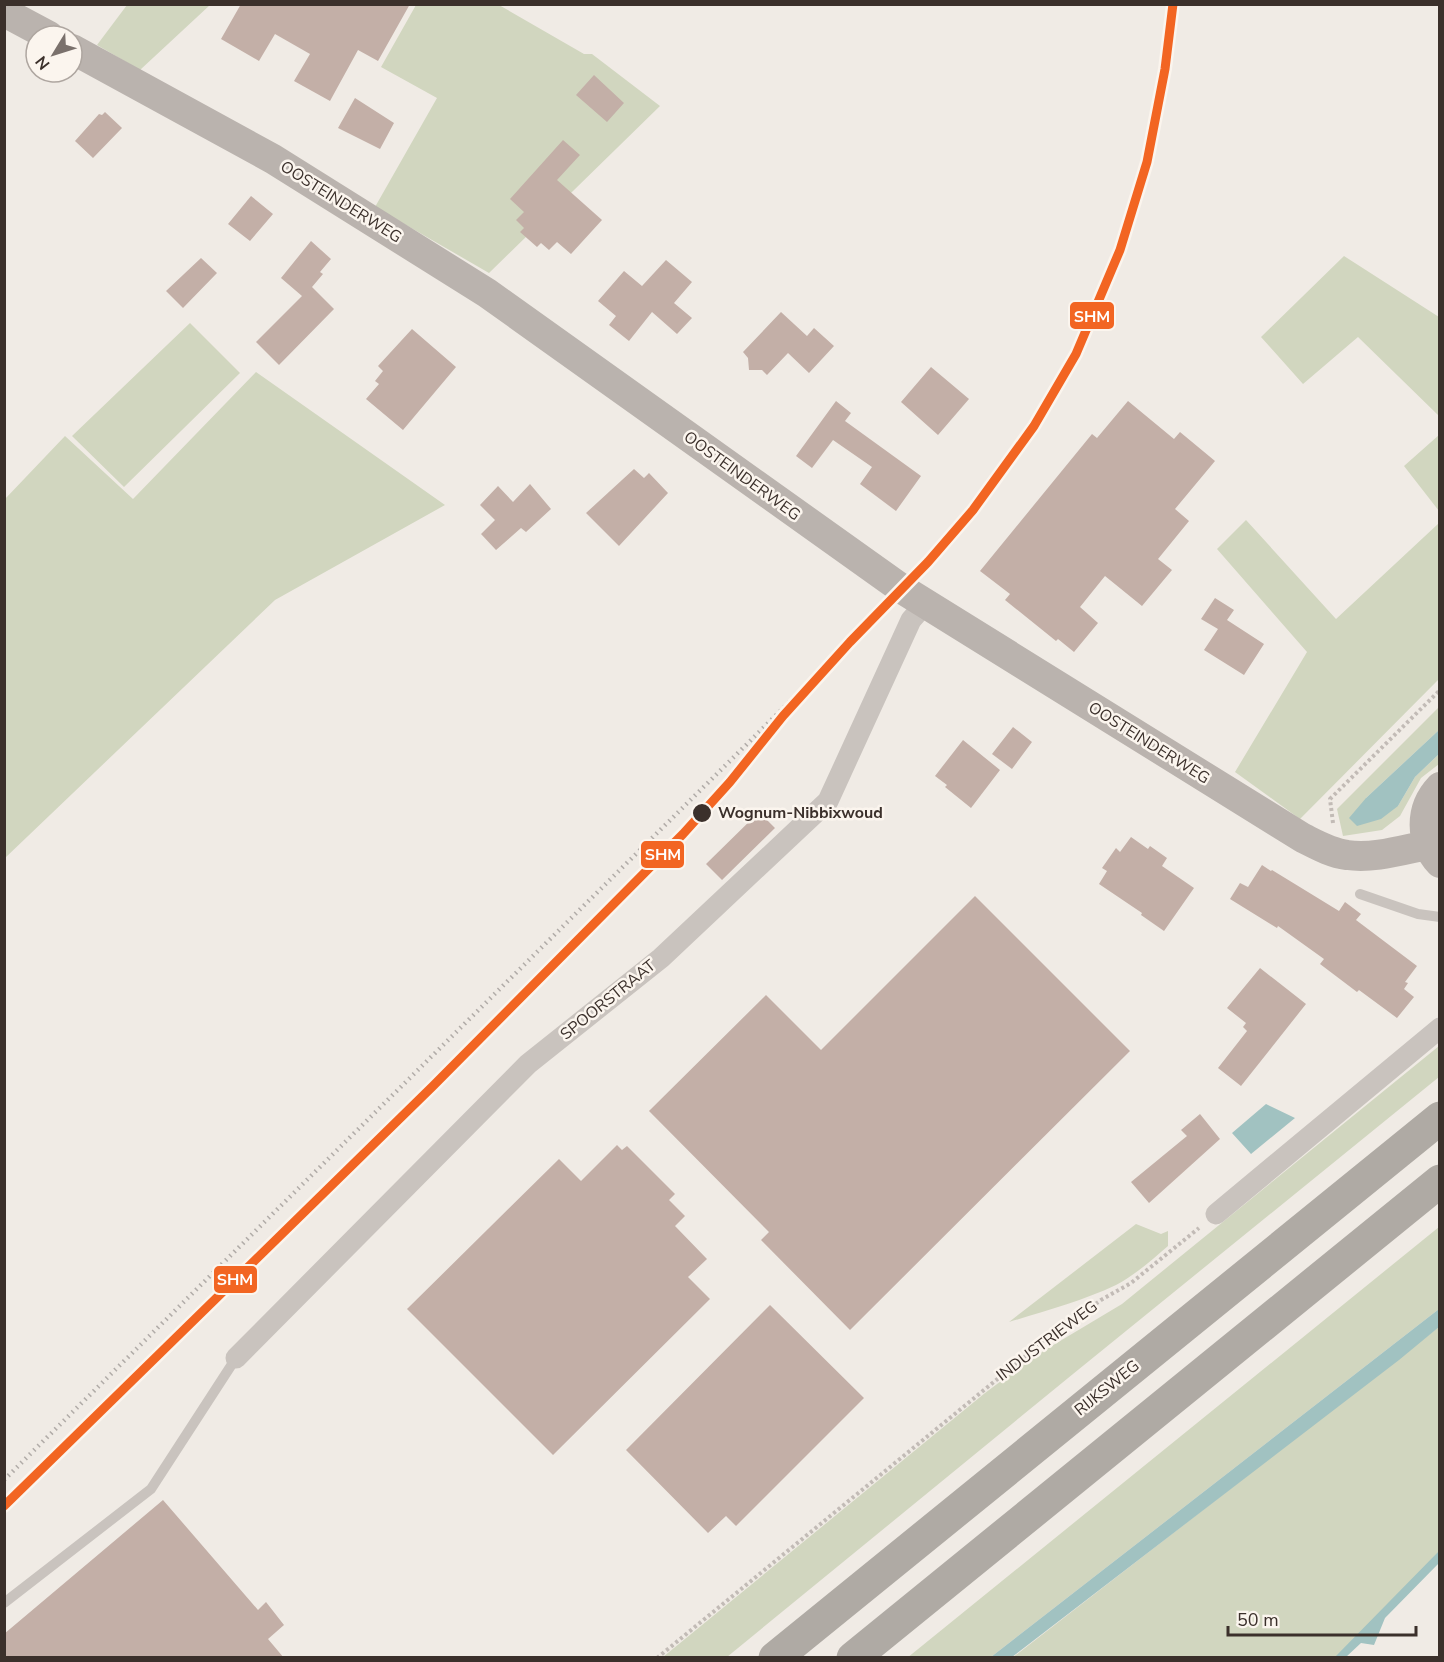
<svg xmlns="http://www.w3.org/2000/svg" width="1444" height="1662" font-family="'Nunito Sans',sans-serif">
	<rect width="100%" height="100%" fill="#f0ebe5"/>
	<!-- green -->
	<path fill="#d1d6bf" d="M127 5H210L140 70 97 45Z
		M416 5H499L584 54H592L660 106 489 273 375 207 437 98 381 67Z
		M1344 256 1439 317V416L1358 337 1303 384 1261 337Z
		M190 323 240 373 124 487 72 436Z
		M256 372 445 505 275 600 5 858V499L65 436 133 499Z
		M1439 435V511L1404 466Z
		M1246 520 1336 619 1439 523V679L1300 819 1235 772 1307 652 1217 549Z
		M1439 707V730L1366 798 1398 806 1415 777 1439 754V764L1421 778 1400 816 1382 830 1343 836 1337 809Z
		M1439 1046V1077L1073 1374 727 1657H663L985 1393 1035 1356 1122 1304Z
		M1136 1224 1161 1234 1168 1231V1246C1152 1260 1135 1275 1116 1285 1082 1301 1045 1311 1009 1322Z
		M1439 1227V1309L991 1657 907 1658Z
		M1439 1327V1556L1339 1657 1012 1658Z"/>
	<!-- water -->
	<path fill="#a1c2c1" d="M1439 730V754L1415 777 1398 806 1381 819 1357 826 1349 818 1366 798Z
		M1266 1104 1295 1118 1251 1154 1232 1133Z
		M1439 1309V1327L1399 1360 1012 1657H991Z
		M1439 1551V1563L1385 1618 1374 1645 1361 1643 1346 1657H1335Z"/>
	<!-- building -->
	<path fill="#c3afa7" d="M241 4H410L378 61 358 50 330 101 294 81 310 54 275 34 259 61 221 39Z
		M594 75 624 103 607 122 576 95Z
		M355 98 394 123 380 149 338 128Z
		M105 112 122 128 93 158 75 141 99 114 102 115Z
		M563 140 580 155 557 180 602 220 571 254 557 242 549 250 541 243 537 247 520 232 524 228 516 220 524 212 510 199Z
		M251 196 273 214 250 241 228 224Z
		M311 241 331 259 320 272 323 274 312 287 334 309 279 365 256 342 302 296 281 278Z
		M201 258 217 273 183 308 166 291Z
		M666 260 692 282 674 303 692 318 677 334 652 312 629 341 609 325 616 316 598 301 624 271 642 286Z
		M781 312 807 336 814 328 834 346 809 373 788 353 767 375 762 370H749L748 358 743 352Z
		M412 329 456 367 403 430 366 399 379 384 375 381 383 371 378 366Z
		M931 367 969 399 938 435 901 402Z
		M836 401 851 413 845 421 921 476 896 511 860 484 872 467 833 440 812 468 796 456Z
		M1128 401 1174 439 1180 432 1215 461 1175 509 1189 521 1158 559 1172 570 1142 606 1105 576 1080 607 1098 623 1074 652 1058 639 1056 641 1005 600 1010 594 980 571 1092 434 1097 438Z
		M634 469 644 478 649 473 668 493 619 546 586 513Z
		M530 484 551 509 526 532 521 528 496 550 481 534 495 520 480 505 498 486 513 502Z
		M1215 598 1234 610 1227 620 1264 644 1244 675 1204 650 1218 629 1201 619Z
		M1013 727 1032 742 1012 769 992 754Z
		M963 740 1000 770 971 808 945 787 947 785 935 776Z
		M759 812 775 828 722 880 706 864Z
		M1131 837 1148 849 1150 846 1167 858 1162 866 1194 888 1164 931 1141 915 1142 913 1099 884 1107 871 1102 868 1116 848 1120 852Z
		M1262 865 1271 871 1272 870 1339 911 1345 902 1361 914 1356 920 1417 966 1405 982 1408 983 1404 989 1414 997 1397 1018 1359 990 1357 992 1320 964 1324 959 1278 926 1277 928 1230 899 1240 883 1248 887Z
		M975 896 1130 1051 850 1330 761 1240 769 1232 649 1111 766 995 821 1050Z
		M1260 968 1306 1004 1241 1086 1218 1068 1247 1031 1243 1027 1246 1023 1227 1008Z
		M1200 1114 1220 1139 1149 1203 1131 1182 1187 1136 1181 1130Z
		M617 1145 622 1150 627 1146 675 1194 669 1200 685 1216 675 1226 707 1259 688 1277 710 1299 553 1455 407 1309 559 1159 581 1181Z
		M770 1305 864 1398 736 1526 726 1516 708 1533 626 1450Z
		M163 1500 258 1610 266 1602 284 1625 268 1639 284 1658H4V1634Z"/>
	<g fill="none" stroke-linecap="round" stroke-linejoin="round">
		<!-- path -->
		<path stroke="#c2bbb6" stroke-width="4" stroke-dasharray="3 3" stroke-linecap="butt" d="M1333 823 1330 799 1440 690
			M657 1658 1045 1340 1101 1300 1131 1283 1199 1228"/>
		<!-- lane -->
		<path stroke="#c9c3be" stroke-width="10" d="M1360 894 1418 914 1440 917
			M4 1603 151 1489 236 1358"/>
		<!-- street -->
		<path stroke="#c9c3be" stroke-width="21" d="M1216 1214 1440 1028
			M236 1358 528 1064 661 958 828 801 911 620 925 604"/>
		<!-- secondary -->
		<path stroke="#bab3ae" stroke-width="30" d="M4 12 49 36
			M72 49 273 159 487 293 902 589 1303 838C1317 845 1331 853 1347 855 1373 859 1402 850 1427 845
			M1440 787C1419 809 1420 841 1440 863"/>
		<!-- highway -->
		<path stroke="#afaaa4" stroke-width="33" d="M775 1658 1440 1118
			M853 1658 1440 1181"/>
		<!-- rail -->
		<path stroke="#b1aca8" stroke-width="4.5" stroke-dasharray="1.5 4.5" stroke-linecap="butt" d="M4 1480 850 642"/>
		<!-- tram-1 casing -->
		<g stroke="#fbf5ee" stroke-width="14">
			<path id="tram-1" d="M4 1506 433 1086 683 834 730 782 783 716 850 642 928 562 973 510 1034 426 1076 354 1120 250 1147 162 1165 69 1173 4"/>
		</g>
		<!-- tram-1 -->
		<use href="#tram-1" stroke="#f26522" stroke-width="9"/>
	</g>
	<!-- markers -->
	<circle fill="#3b302b" stroke="#fbf5ee" stroke-width="2" cx="702" cy="813" r="10"/>
	<g text-anchor="middle" dominant-baseline="central" stroke-width="5" stroke-linejoin="round" paint-order="stroke">
		<!-- street labels -->
		<g font-size="16" fill="#3b302b" stroke="#fbf5ee">
			<text transform="translate(341 202) rotate(32)">OOSTEINDERWEG</text>
			<text transform="translate(742 476) rotate(36)">OOSTEINDERWEG</text>
			<text transform="translate(1149 743) rotate(32)">OOSTEINDERWEG</text>
			<text transform="translate(608 1000) rotate(-39)">SPOORSTRAAT</text>
			<text transform="translate(1047 1341) rotate(-37)">INDUSTRIEWEG</text>
			<text transform="translate(1107 1388) rotate(-39)">RIJKSWEG</text>
		</g>
		<!-- stop labels -->
		<g font-size="16" font-weight="bold" fill="#3b302b" stroke="#fbf5ee" text-anchor="start">
			<text x="718" y="813">Wognum-Nibbixwoud</text>
		</g>
	</g>
	<g stroke="#fbf5ee" stroke-width="2">
		<rect x="1069" y="301" width="46" height="29" rx="6" fill="#f26522"/>
		<rect x="640" y="840" width="45" height="29" rx="6" fill="#f26522"/>
		<rect x="213" y="1265" width="45" height="29" rx="6" fill="#f26522"/>
	</g>
	<g font-size="16" text-anchor="middle" font-weight="bold" fill="#fff">
		<text x="1092" y="322">SHM</text>
		<text x="663" y="860">SHM</text>
		<text x="235" y="1285">SHM</text>
	</g>
	<!-- border -->
	<rect width="1444" height="1662" fill="none" stroke="#3b302b" stroke-width="12"/>
	<!-- north arrow -->
	<g transform="translate(54 54) rotate(232)"><circle r="28" fill="#fbf5ee" stroke="#aea6a0" stroke-width="1.5"/>
	<path d="M0-4.5L10 22L0 15L-10 22Z" fill="#7a716c"/>
	<text y="-9" font-size="16" font-weight="bold" text-anchor="middle" fill="#3b302b">N</text>
	</g>
	<!-- scale -->
	<path d="M1228 1626v9h188v-9" fill="none" stroke="#3b302b" stroke-width="3"/>
	<text x="1237" y="1626" font-size="18" fill="#3b302b" stroke="#fbf5ee" stroke-width="4.5" paint-order="stroke">50 m</text>
</svg>
